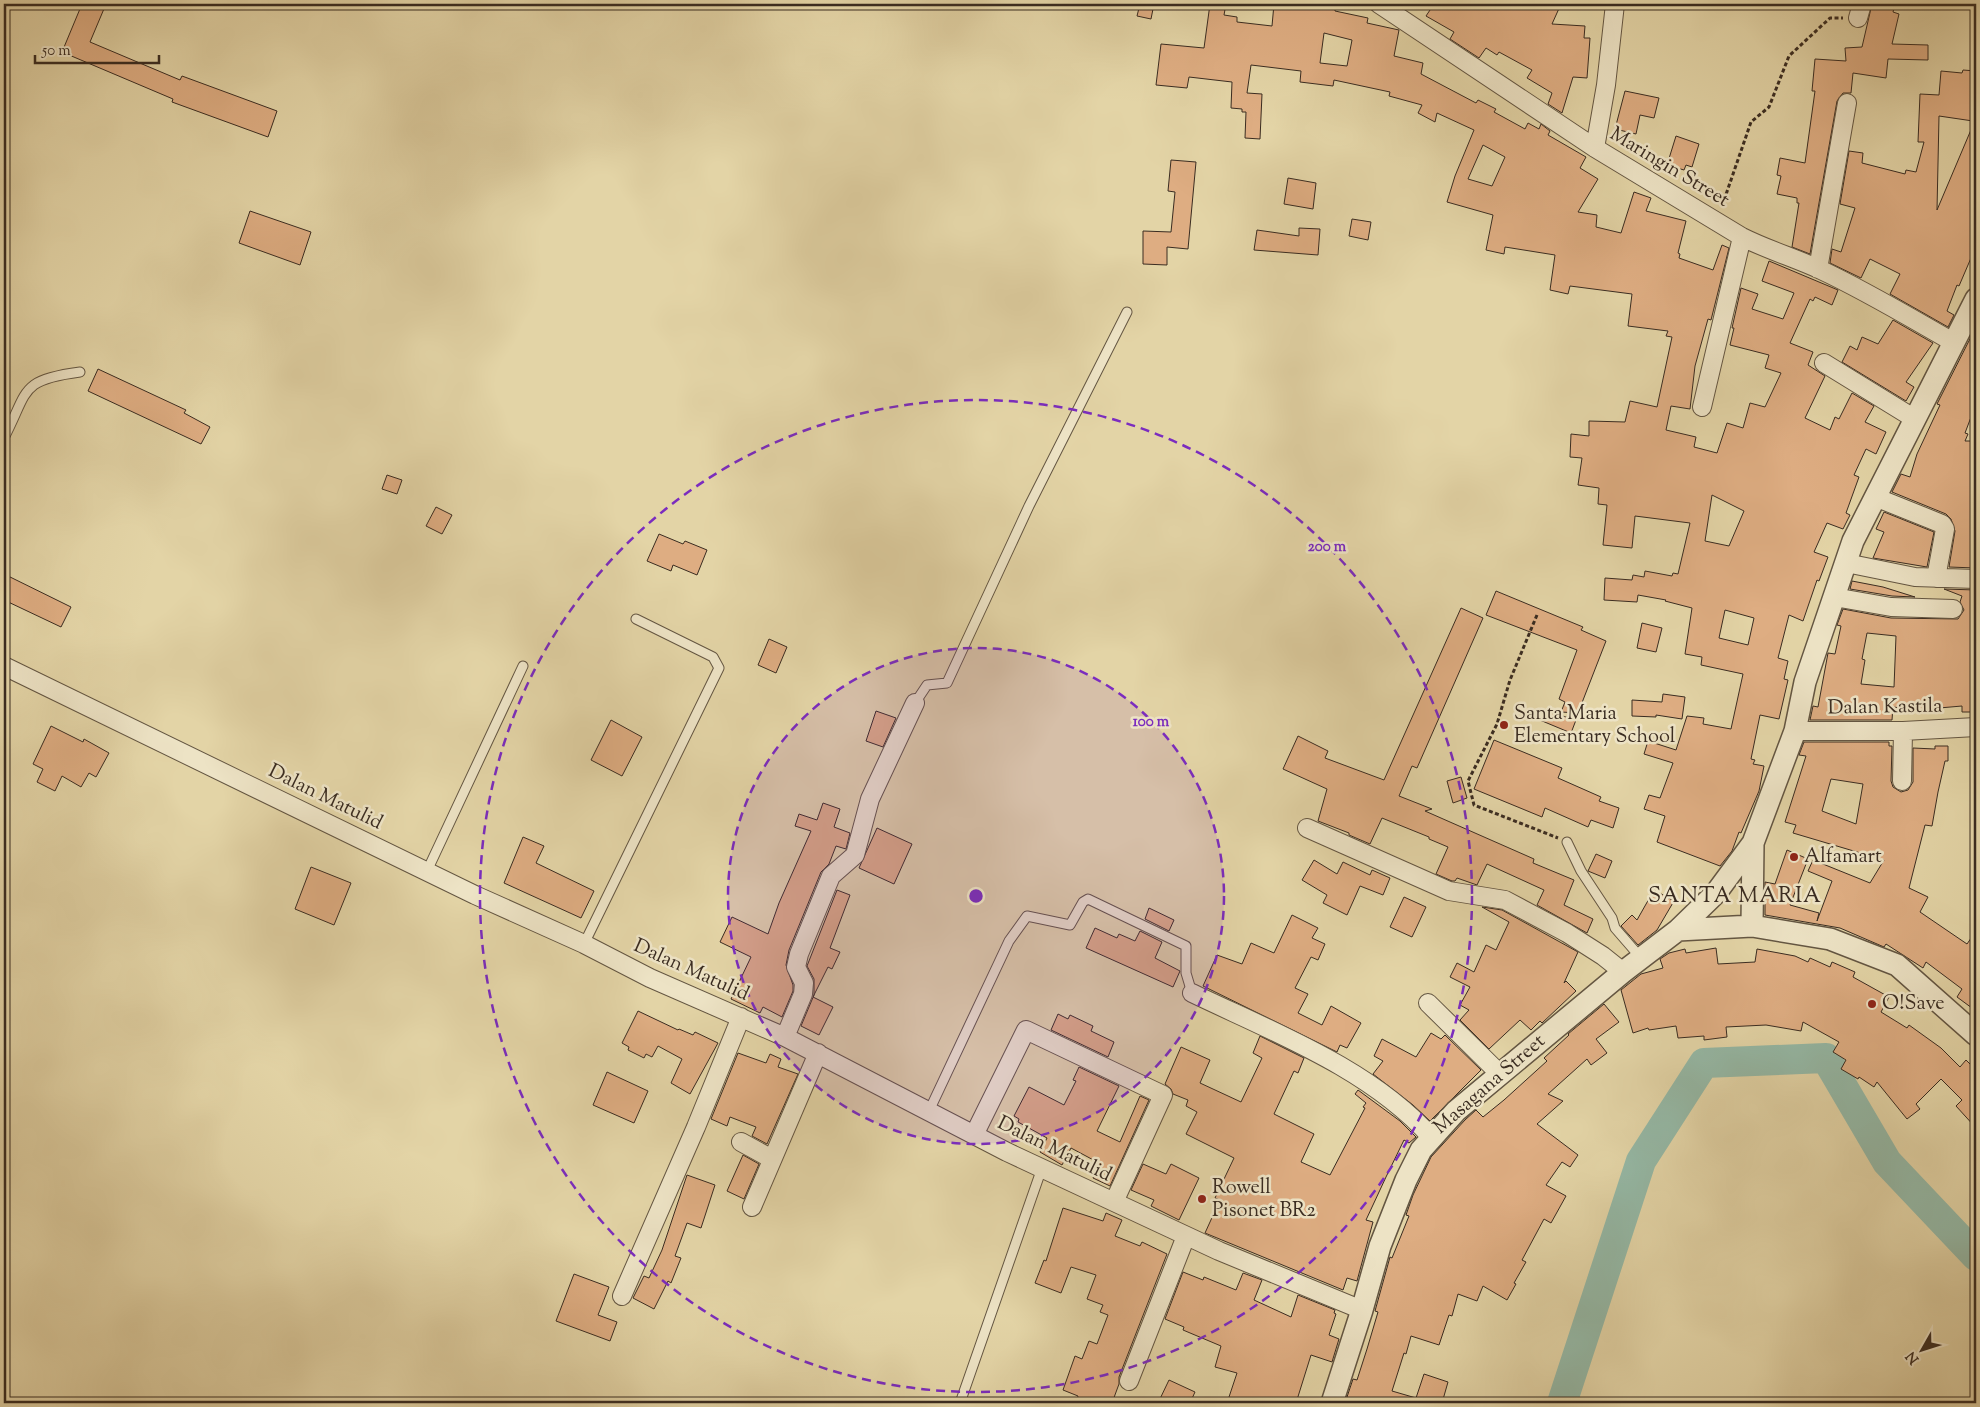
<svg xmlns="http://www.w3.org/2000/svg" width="1980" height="1407" font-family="'Sorts Mill Goudy',serif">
	<rect width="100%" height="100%" fill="#e3d4a6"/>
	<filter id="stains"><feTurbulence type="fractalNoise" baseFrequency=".004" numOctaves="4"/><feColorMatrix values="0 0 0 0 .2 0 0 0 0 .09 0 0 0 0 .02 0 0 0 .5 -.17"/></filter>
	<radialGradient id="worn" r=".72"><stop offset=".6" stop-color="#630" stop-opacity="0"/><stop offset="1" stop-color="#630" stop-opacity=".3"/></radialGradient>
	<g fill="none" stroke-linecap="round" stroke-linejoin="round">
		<!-- river -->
		<path stroke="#95b8a5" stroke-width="30" d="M1562 1403 1641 1161 1704 1063 1826 1058 1887 1162 1976 1256"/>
	</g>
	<!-- building -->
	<path fill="#dead82" stroke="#3a2c21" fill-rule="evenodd" d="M82 4H106L90 42 180 80 182 76 277 111 268 137 172 102 173 99 62 52Z
		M1140 4H1154L1151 19 1137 16Z
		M1210 4H1226L1224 15 1237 17V22L1272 26 1274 4 1335 6V11L1368 18 1367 23 1399 30 1394 56 1423 63 1421 74 1476 103 1478 100 1496 109 1494 112 1525 129 1528 123 1539 129 1541 124 1550 131 1548 135 1586 157 1580 168 1598 179 1578 212 1597 215 1596 227 1621 233 1634 192 1651 198 1646 211 1686 221 1678 253 1680 254 1679 258 1713 270 1722 245 1729 248 1711 320 1708 319 1695 366 1690 409 1671 406 1666 430 1696 437 1694 447 1717 453 1727 423 1743 428 1750 403 1765 407 1781 373 1765 368 1769 355 1730 345 1734 328H1732L1741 288 1758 294 1752 309 1783 319 1794 293 1762 281 1769 261 1838 290 1832 305 1815 297 1813 301 1810 299 1790 343 1813 352 1808 365 1825 376 1805 418 1830 430 1835 417 1839 419 1852 393 1874 406 1865 422 1886 432 1876 454 1866 449 1854 475 1859 477 1846 513 1850 515 1843 529 1827 523 1814 552 1828 557 1819 581 1817 580 1803 621 1789 615 1778 658 1788 661 1784 679 1788 680 1779 719 1760 715 1751 759 1755 760 1753 764 1764 766 1759 791 1741 833 1739 832 1732 851 1720 866 1657 842 1665 816 1644 809 1649 795 1660 798 1673 763 1644 754 1648 741 1676 750 1687 716 1704 718 1703 724 1731 729 1743 674 1701 665 1702 657 1685 654 1692 608 1665 601 1666 600 1638 595 1637 602 1604 600 1605 578 1632 580 1633 575 1644 577 1645 571 1672 576 1673 573 1678 574 1690 523 1635 516 1632 548 1603 545 1607 505 1598 504 1599 488 1578 485 1582 458 1570 457 1571 434 1589 436V421L1625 422 1630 401 1657 407 1672 337 1666 336 1668 331 1628 326 1632 294 1570 286 1568 294 1550 290 1555 255 1505 247 1504 254 1486 250 1493 215 1447 202 1455 176 1474 130 1437 113 1435 122 1418 113 1422 105 1389 96 1390 92 1334 80 1333 86 1300 82 1301 71 1251 65 1247 93 1262 94 1260 139 1245 138 1246 112H1242V109L1231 108 1232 82 1189 77 1187 88 1156 85 1161 44 1204 48ZM1324 33 1352 40 1347 66 1320 63ZM1483 145 1505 157 1492 186 1468 179ZM1712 495 1744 511 1729 546 1705 541ZM1725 610 1754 618 1748 645 1719 638Z
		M1434 4H1561L1552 24 1585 26 1584 38H1590L1587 78 1573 77 1562 113 1548 104 1552 93 1527 78 1532 70 1499 52 1497 55 1486 48 1479 58 1450 39 1454 32 1426 16Z
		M1872 4H1895L1893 12 1899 14 1892 44 1928 45V60L1888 59 1886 78 1853 73 1851 93H1843L1837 101 1810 254 1792 247 1799 203H1797V198L1777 194 1781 176 1777 175 1780 158 1805 163 1815 91H1812L1815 59 1846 61 1845 48 1862 47Z
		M1963 70 1976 71V100L1973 121 1939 116 1937 210 1976 118V260L1971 258 1959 286 1957 285 1947 311 1954 315 1948 327 1890 294 1900 274 1870 259 1861 278 1830 263 1832 249 1841 252 1855 208 1840 204 1849 151 1863 153 1862 163 1905 174 1906 170 1916 172 1924 142H1918L1920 94 1939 95 1941 71 1962 73Z
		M1625 91 1659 98 1654 118 1640 115 1636 134 1615 129Z
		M1676 136 1699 144 1692 167 1686 165 1684 170 1667 165Z
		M1171 160 1196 162 1188 249 1167 247V265L1143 264V231L1171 232 1175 192 1168 191Z
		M1288 178 1316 183 1313 209 1284 204Z
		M250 211 311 232 300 265 239 243Z
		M1352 219 1371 222 1368 240 1349 236Z
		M1299 228 1320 229 1318 255 1254 250 1257 230 1299 236Z
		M1893 320 1933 343 1906 382 1914 387 1906 401 1842 362 1850 346 1857 350 1862 337 1878 344Z
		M1976 327V390L1972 400 1976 404 1965 433 1968 434 1965 441H1976V523L1972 549 1976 550V568L1949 567 1955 531 1951 519 1946 514 1892 492 1901 474 1910 477 1917 454 1940 405 1937 404Z
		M98 369 186 410 184 413 210 427 201 444 88 391Z
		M387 475 402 480 397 494 382 489Z
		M436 507 452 515 442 534 426 526Z
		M1884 512 1934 532 1927 567 1873 558 1884 532 1876 529Z
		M659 534 683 544 685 541 707 550 697 575 673 565 671 571 647 561Z
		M4 574 71 607 61 627 4 600Z
		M1852 581 1883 587 1915 597 1892 596 1850 589Z
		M1944 589 1976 590V642H1974L1976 712H1962V706L1916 710 1893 707 1892 720H1810L1813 706 1818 707 1828 653 1835 654 1841 626 1837 625 1843 609 1891 618 1958 619 1964 610 1960 602 1962 596ZM1867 633 1896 636 1894 687 1861 684 1865 660 1862 659Z
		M1496 591 1583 627 1581 630 1606 641 1578 713 1561 712 1565 702 1559 699 1577 650 1486 615Z
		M1461 608 1483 618 1417 768 1412 766 1399 796 1432 809 1425 811 1534 859 1533 863 1574 880 1564 905 1593 919 1587 933 1537 905 1544 890 1487 864 1477 885 1457 878 1455 881H1452L1436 874 1448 847 1429 839V837L1382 818 1370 844 1349 835V833L1318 821 1327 789 1283 769 1298 736 1328 751 1325 758 1384 780Z
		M1642 623 1662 628 1656 652 1637 648Z
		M769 639 787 647 776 673 758 665Z
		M1663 694 1685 697 1682 719 1656 715V717L1632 716V700L1662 702Z
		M1538 709 1576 720 1571 733 1535 718Z
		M876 711 896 718 883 747 866 741Z
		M611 720 642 737 622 776 591 760Z
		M51 726 83 742 84 739 109 753 96 777 89 773 81 787 62 776 55 791 37 782 43 769 33 764Z
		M1494 740 1562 768 1558 778 1601 797 1599 801 1619 808 1613 828 1591 820 1588 827 1545 808 1542 817 1474 789Z
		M1804 742H1889V746H1892L1891 781 1893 787 1901 792 1908 790 1913 782V748L1935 749V746H1948V761H1945L1938 792 1932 826 1925 825 1909 888 1928 897 1920 912 1967 944 1976 931V1011L1957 997 1962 989 1926 962 1923 968 1886 944 1884 947 1840 928 1765 915V882L1775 884 1787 850 1808 859 1790 905 1819 913 1817 921 1832 881 1808 871 1813 860 1870 883 1884 860 1793 833 1796 825 1785 822 1806 756 1799 755ZM1831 779 1863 784 1856 824 1822 811Z
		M1461 777 1467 798 1453 803 1447 781Z
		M823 803 840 809 834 827 850 833 846 849 836 846 829 864 821 872 789 950 786 965 793 985V991L782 1017 763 1007 760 1013 731 999 751 957 720 942 732 917 768 934 779 903 811 831 795 826 799 814 817 820Z
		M877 828 912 844 894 884 859 868Z
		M523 837 544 846 536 863 594 891 581 918 504 883Z
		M1596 854 1612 861 1605 878 1588 871Z
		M1314 860 1337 874 1343 862 1370 875 1372 870 1390 878 1383 895 1360 886 1347 915 1323 903 1327 895 1302 880Z
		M311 867 351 883 334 925 295 909Z
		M837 890 850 895 830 948 840 952 832 969 828 967 813 997 833 1007 819 1035 801 1026 814 995V979L807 966Z
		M1654 890 1674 901 1657 930 1638 945 1621 926 1632 915 1637 920Z
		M1404 897 1426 907 1412 937 1390 927Z
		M1482 907 1502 910 1578 952 1564 983 1566 981 1576 991 1542 1023 1540 1021 1531 1030 1520 1020 1489 1049 1460 1020 1469 1010 1460 1005 1470 987 1450 977 1457 963 1474 972 1486 945 1496 950 1509 922Z
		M1149 908 1174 920 1169 931 1145 919Z
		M1292 915 1318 928 1312 938 1325 944 1318 960 1311 957 1295 988 1308 994 1298 1013 1322 1025 1331 1006 1361 1023 1347 1048 1340 1045 1337 1052 1203 986 1217 955 1242 964 1251 943 1274 953Z
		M1095 928 1117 938 1119 934 1135 941 1140 931 1162 942 1155 958 1180 971 1173 987 1086 948Z
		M1716 948 1718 964 1755 962 1757 949 1795 956 1808 962 1810 958 1830 967 1832 962 1855 972 1853 977 1889 997 1881 1012 1907 1028 1909 1025 1941 1048 1960 1067 1966 1060 1976 1070V1128L1956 1106 1962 1100 1941 1079 1916 1104 1920 1109 1907 1119 1877 1082 1874 1087 1859 1077 1858 1079 1841 1069 1846 1060 1833 1052 1839 1042 1803 1022 1801 1031 1766 1025 1726 1027 1727 1037 1704 1040V1036L1678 1038 1676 1026 1649 1030 1648 1028 1633 1033 1621 990 1641 974 1663 968 1660 959 1669 953 1685 949 1686 953Z
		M1604 1004 1619 1022 1596 1039 1607 1053 1591 1065 1587 1059 1548 1094 1563 1101 1537 1124 1578 1155 1570 1167 1562 1162 1546 1185 1566 1196 1551 1223 1544 1219 1522 1260 1526 1262 1514 1283 1516 1284 1507 1300 1483 1286 1477 1301 1458 1294 1452 1316 1449 1315 1439 1345 1411 1336 1406 1354 1404 1353 1392 1391 1416 1398 1424 1374 1448 1382 1442 1403H1345L1353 1379 1357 1380 1367 1349 1378 1312 1375 1311 1390 1257 1392 1258 1409 1216 1406 1215 1413 1195 1431 1157 1465 1120 1476 1110 1483 1117 1504 1100 1547 1061 1544 1058 1569 1035 1568 1034Z
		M638 1011 678 1030 679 1029 693 1035 695 1032 718 1043 690 1094 671 1083 682 1059 658 1046 652 1057 646 1054 644 1058 628 1050 629 1047 622 1043Z
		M1058 1014 1068 1019 1070 1015 1093 1026 1091 1031 1114 1042 1108 1057 1051 1030Z
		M1431 1033 1441 1039 1445 1035 1481 1070 1430 1121 1413 1105 1373 1074 1383 1061 1374 1056 1382 1039 1416 1057Z
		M1260 1036 1304 1058 1298 1073 1294 1071 1274 1114 1314 1134 1301 1162 1330 1175 1365 1108 1363 1107 1366 1103 1355 1094 1358 1090 1400 1121 1416 1137 1409 1143 1404 1140 1386 1177 1366 1220 1373 1222 1357 1281 1347 1278 1343 1290 1205 1233 1220 1200 1215 1198 1234 1158 1186 1134 1197 1112 1186 1106 1188 1100 1173 1094 1171 1089 1165 1084 1181 1047 1210 1060 1200 1083 1241 1102 1262 1058 1253 1053Z
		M738 1053 766 1063 770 1054 781 1059 778 1067 798 1074 767 1144 752 1136 756 1127 730 1117 727 1126 711 1119Z
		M1079 1067 1119 1086 1097 1131 1120 1142 1140 1096 1149 1100 1110 1186 1093 1178 1099 1163 1071 1148 1062 1165 1040 1152 1047 1138 1018 1122 1019 1119 1014 1116 1029 1087 1064 1105 1076 1081 1073 1080Z
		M607 1072 648 1091 634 1123 593 1105Z
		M743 1155 759 1164 744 1199 727 1191Z
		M1143 1164 1166 1174 1171 1164 1199 1178 1179 1220 1151 1206 1154 1200 1131 1190Z
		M687 1175 715 1185 701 1228 687 1223 675 1256 681 1258 671 1283 668 1281 654 1309 633 1298 644 1276 649 1278 662 1250Z
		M1063 1208 1103 1221 1106 1213 1122 1220 1115 1236 1140 1246 1142 1242 1167 1254 1119 1377V1384L1112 1403H1076L1078 1396 1063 1390 1075 1356 1082 1359 1089 1341 1097 1344 1108 1315 1100 1312 1103 1305 1087 1299 1096 1275 1071 1267 1061 1293 1035 1283 1044 1260 1046 1261Z
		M1183 1272 1203 1280 1204 1277 1236 1290 1243 1273 1262 1280 1254 1300 1291 1317 1298 1295 1335 1310 1334 1313 1336 1314 1329 1335 1339 1339 1332 1362 1311 1355 1296 1403H1227L1237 1373 1215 1367 1221 1346 1183 1330 1184 1327 1165 1319Z
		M574 1274 609 1287 598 1315 617 1322 610 1341 556 1321Z
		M1169 1380 1195 1392 1190 1403H1158Z"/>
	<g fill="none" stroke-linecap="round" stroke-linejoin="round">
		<!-- service casing -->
		<g stroke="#645642" stroke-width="11">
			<path id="service" d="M4 438C29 390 19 380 80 372
				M915 703 927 685 947 683 1029 506 1127 312
				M1567 842 1581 871 1612 918 1615 928 1641 958
				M427 871 523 666
				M584 944 719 668 713 657 636 619
				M929 1111 1009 941 1027 916 1070 925 1083 902 1088 899 1186 946V973L1192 993
				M960 1403 1042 1168"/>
		</g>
		<!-- minor casing -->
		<g stroke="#645642" stroke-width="20">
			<path id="minor" d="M1379 4 1595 148 1742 237C1768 250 1795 258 1821 270 1866 291 1909 317 1953 342
				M1858 18 1862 4
				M1595 148 1606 85 1615 4
				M1818 269 1847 103
				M1824 363 1915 419
				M1702 407 1742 237
				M1875 497 1942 524 1945 529 1936 578
				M1846 563 1915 577 1976 579
				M1834 597 1891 607 1953 609
				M4 666 475 895 584 944 650 978 785 1037 1007 1152 1219 1251 1362 1310
				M1795 731H1903L1976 727
				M1902 781 1903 731
				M1307 828 1449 891 1505 900 1567 933 1603 956 1623 972
				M1192 993C1273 1032 1371 1069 1431 1137
				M1428 1003 1500 1074
				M785 1037 803 994 804 983 796 967 799 954 831 876 855 855 870 799 915 703
				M974 1135 1026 1030 1163 1095 1114 1202
				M741 1142 772 1159
				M752 1207 818 1053
				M622 1296 696 1127 741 1017
				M1129 1381 1186 1236"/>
		</g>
		<!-- tertiary casing -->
		<g stroke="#645642" stroke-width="24">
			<path id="tertiary" d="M1752 926 1753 843 1795 731 1805 682 1853 541 1976 299
				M1678 930 1752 926 1830 939 1897 965 1976 1035
				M1332 1403 1362 1310 1380 1246 1406 1180 1421 1150 1456 1111 1623 972 1678 930 1716 893 1753 843"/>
		</g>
		<!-- path -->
		<path stroke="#3a2c21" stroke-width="3" stroke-dasharray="4 2.5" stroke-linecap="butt" d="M1722 206 1751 122 1769 107 1789 56 1830 18H1843
			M1537 615 1510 680 1497 724 1468 781 1474 805 1558 838"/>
		<!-- service -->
		<use href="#service" stroke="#ede3c5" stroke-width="9"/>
		<!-- minor -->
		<use href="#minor" stroke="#ede3c5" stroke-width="18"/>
		<!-- tertiary -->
		<use href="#tertiary" stroke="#ede3c5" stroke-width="21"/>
	</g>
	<!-- distance rings -->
	<circle cx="976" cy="896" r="248" fill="#7b2cbf" fill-opacity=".12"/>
	<g fill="none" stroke="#7b2cbf" stroke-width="2.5" stroke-dasharray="9 6">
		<circle cx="976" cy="896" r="248"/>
		<circle cx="976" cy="896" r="496"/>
	</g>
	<!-- markers -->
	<g fill="#8f2418" stroke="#ede3c5" stroke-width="2">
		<circle cx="1504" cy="725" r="5"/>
		<circle cx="1794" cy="857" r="5"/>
		<circle cx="1872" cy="1004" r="5"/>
		<circle cx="1202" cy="1199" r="5"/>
	</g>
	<g text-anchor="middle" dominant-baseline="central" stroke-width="5" stroke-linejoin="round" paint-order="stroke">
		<!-- street labels -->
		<g font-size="20" fill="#3a2c21" stroke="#ede3c5">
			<text transform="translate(1669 168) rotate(31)">Maringin Street</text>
			<text transform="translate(1885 708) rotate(-1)">Dalan Kastila</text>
			<text transform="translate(325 798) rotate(26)">Dalan Matulid</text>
			<text transform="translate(691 971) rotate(24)">Dalan Matulid</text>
			<text transform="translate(1490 1085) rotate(-41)">Masagana Street</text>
			<text transform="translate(1054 1150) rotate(26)">Dalan Matulid</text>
		</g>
		<!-- poi labels -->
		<g font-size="20" fill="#3a2c21" stroke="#ede3c5" text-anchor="start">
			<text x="1514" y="714">Santa Maria<tspan x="1514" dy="23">Elementary School</tspan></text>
			<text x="1804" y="857">Alfamart</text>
			<text x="1882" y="1004">O!Save</text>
			<text x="1212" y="1188">Rowell<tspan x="1212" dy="23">Pisonet BR2</tspan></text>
		</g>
		<!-- quarter labels -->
		<g font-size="22" letter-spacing="1" fill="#3a2c21" stroke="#ede3c5">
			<text x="1735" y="897">SANTA MARIA</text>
		</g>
	</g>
	<circle cx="976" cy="896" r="8" fill="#7b2cbf" stroke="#ede3c5" stroke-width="2.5"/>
	<g font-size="15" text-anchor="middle" font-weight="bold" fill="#7b2cbf" stroke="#ede3c5" stroke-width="5" stroke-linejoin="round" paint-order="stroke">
		<text x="1327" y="551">200 m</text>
		<text x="1151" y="726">100 m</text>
	</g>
	<!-- margin -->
	<rect width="1980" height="1407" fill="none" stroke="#e3d4a6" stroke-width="20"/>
	<rect x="5" y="5" width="1970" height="1397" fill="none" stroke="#3a2c21" stroke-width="2.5"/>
	<rect x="10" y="10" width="1960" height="1387" fill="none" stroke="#3a2c21"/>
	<!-- north arrow -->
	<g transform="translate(1922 1350) rotate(231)" stroke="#ede3c5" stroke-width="4" paint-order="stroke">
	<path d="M0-4L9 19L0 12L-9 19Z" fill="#3a2c21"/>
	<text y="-8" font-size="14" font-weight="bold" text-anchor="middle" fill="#3a2c21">N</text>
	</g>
	<!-- scale -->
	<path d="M35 55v8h124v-8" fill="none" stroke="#3a2c21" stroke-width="2.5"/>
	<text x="42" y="55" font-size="15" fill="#3a2c21" stroke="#ede3c5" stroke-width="4" paint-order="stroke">50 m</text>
	<rect width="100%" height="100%" filter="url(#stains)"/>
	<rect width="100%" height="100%" fill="url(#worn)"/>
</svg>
